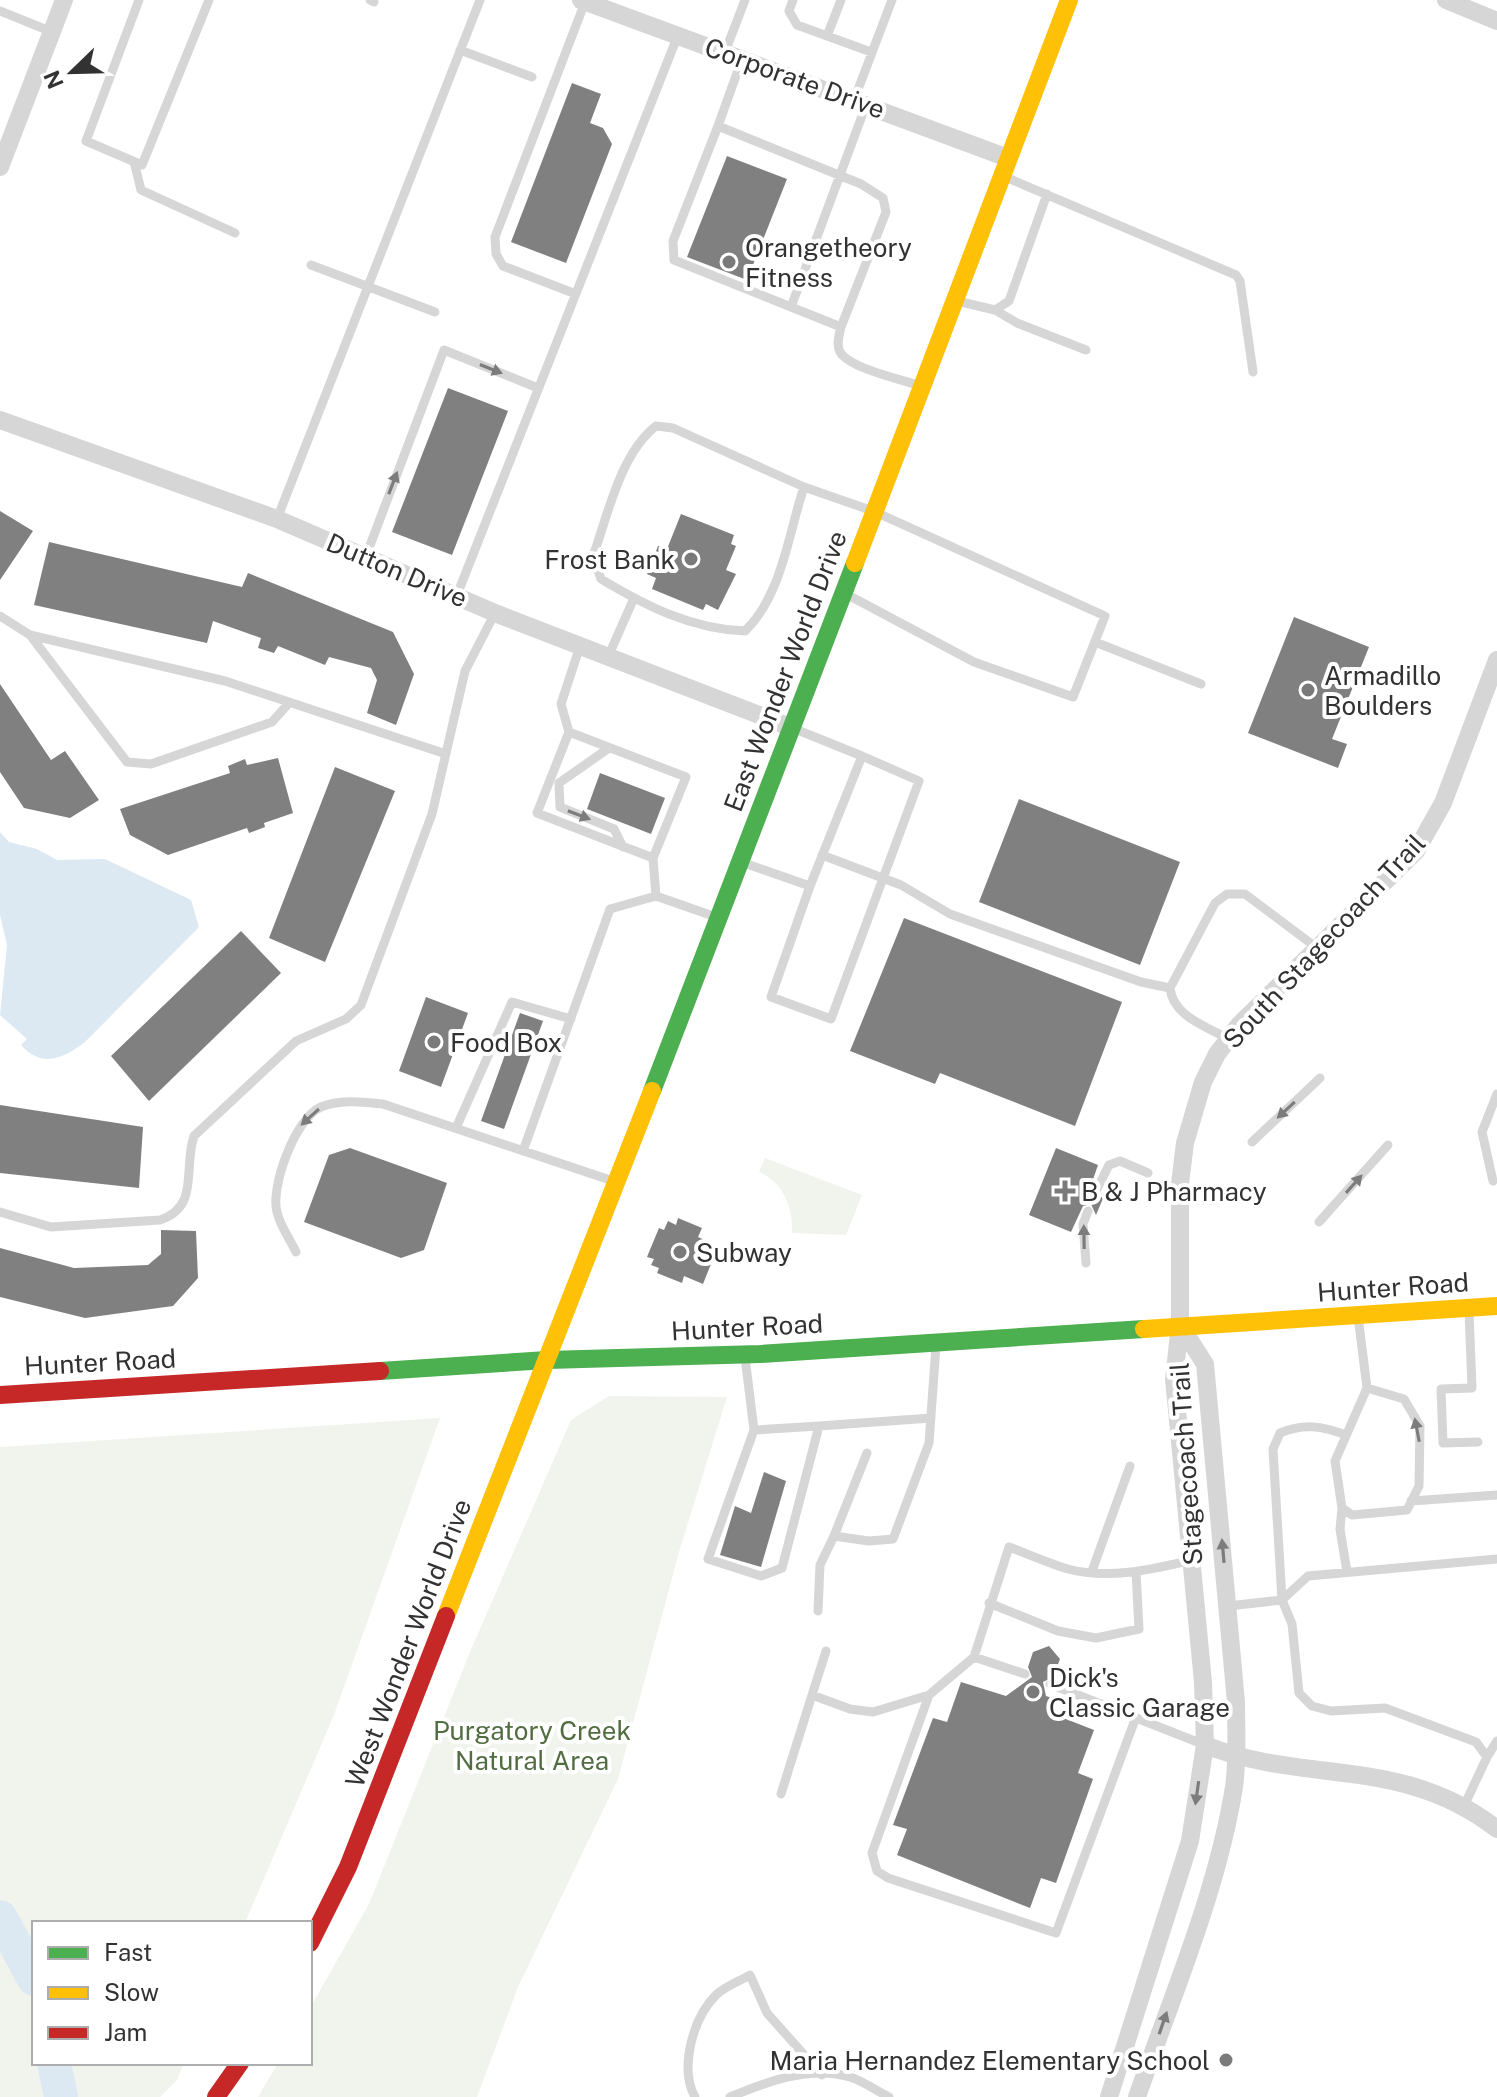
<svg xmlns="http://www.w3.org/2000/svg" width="1497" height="2097" font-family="'Public Sans',sans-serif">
	<rect width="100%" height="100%" fill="#fff"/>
	<!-- green -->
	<path fill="#f0f4ed" d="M765 1158 862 1195 846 1235 792 1233C793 1207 784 1183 759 1172Z
		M609 1396 727 1397 679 1552 618 1779 518 1987 477 2097H258L278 2063H310V2008L369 1904 470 1652 571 1420Z
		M440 1418 334 1715 245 1923H34V2063H184L177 2080 160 2097H0V1447Z"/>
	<!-- water -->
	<path fill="#dde9f2" d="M0 832 9 842 37 849 57 860 105 859 191 900 199 927 85 1042C64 1058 43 1069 21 1045L27 1039 0 1015 7 945 0 915Z"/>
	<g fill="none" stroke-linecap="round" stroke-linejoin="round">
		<!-- river -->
		<path stroke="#dde9f2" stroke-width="34" d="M0 1917 34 1979
			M54 2063 61 2097"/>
	</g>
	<!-- building -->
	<path fill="#808080" d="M572 83 601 94 590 123 603 128 612 144 566 263 511 242Z
		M727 156 787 179 747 280 687 257Z
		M448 388 508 411 452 555 392 532Z
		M0 511 33 531 0 580Z
		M681 514 734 535 731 544 736 546 726 570 736 574 718 610 706 604 703 610 652 589 656 578 647 574 658 546 667 549Z
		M49 542 242 587 248 573 393 632 414 674 396 725 367 713 377 680 371 668 329 657 325 665 278 646 274 653 258 648 261 638 213 621 207 643 34 605Z
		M1294 617 1369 647 1332 739 1347 744 1338 768 1248 733Z
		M0 684 51 760 65 751 99 800 70 818 24 808 0 772Z
		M278 758 293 813 264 823 265 827 249 833 247 828 168 855 130 835 120 809 230 773 228 766 245 759 247 765Z
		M335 767 395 791 325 962 269 938Z
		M600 773 665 798 651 834 587 809Z
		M1019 799 1180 862 1140 965 979 902Z
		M904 918 1122 1002 1075 1126 940 1073 935 1084 850 1051Z
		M241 931 281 973 149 1101 111 1056Z
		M426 997 468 1013 441 1087 399 1071Z
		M520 1013 543 1021 504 1129 481 1121Z
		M0 1105 143 1127 139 1188 0 1173Z
		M350 1148 447 1183 424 1250 401 1258 304 1222 329 1155Z
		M1056 1148 1098 1165 1088 1194 1095 1200 1104 1196 1096 1215 1091 1204 1083 1206 1071 1232 1029 1215Z
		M678 1218 702 1228 698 1237 709 1242 705 1250 715 1254 703 1284 684 1276 682 1283 657 1273 659 1268 651 1265 654 1259 647 1257 659 1228 664 1230 668 1221 676 1225Z
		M161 1230 196 1231 198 1278 173 1306 85 1318 0 1297V1248L74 1268 148 1265 161 1254Z
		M764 1472 786 1481 761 1567 720 1555 735 1506 751 1513Z
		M1049 1646 1060 1659 1053 1677 1043 1682 1046 1696 1052 1698 1048 1712 1094 1730 1078 1773 1093 1779 1056 1883 1041 1878 1030 1908 897 1855 907 1829 893 1825 933 1718 947 1722 961 1682 1006 1696 1032 1677 1028 1667 1033 1652Z"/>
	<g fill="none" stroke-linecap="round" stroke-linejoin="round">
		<!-- lane -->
		<path stroke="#d6d6d6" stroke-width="9" d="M139 0 86 141 142 165 209 0
			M370 0 374 2
			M793 0 789 11 797 25 871 52
			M0 11 52 32
			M827 36 841 0
			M460 50 532 77
			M725 52 745 0
			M854 100 892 0
			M718 126 742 59
			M134 162 141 190 235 233
			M1003 176 1236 275 1240 281 1253 372
			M311 265 435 312
			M576 294 503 266 496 254 495 237 585 2
			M957 301 995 310 1009 301 1047 194
			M791 307 866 105
			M995 310 1017 323 1086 350
			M841 327 674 260 673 241 718 126 861 184 883 198 886 212 841 327C839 335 836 345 840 352 849 368 903 380 921 386
			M656 426 673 428 804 487C788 535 782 595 745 631 691 629 646 606 601 579L593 556C608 515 620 454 656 426Z
			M804 487 873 511 1105 616 1073 697 974 662 846 594
			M277 519 480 0
			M366 556 444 350 538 388
			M457 595 678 35
			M0 616 30 635 225 681 443 753
			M30 635 127 762 151 764 272 722 288 704
			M1095 642 1201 684
			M580 646 561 704 569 732 686 777 653 858 656 896
			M608 657 634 598
			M569 732 537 813 653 858
			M609 748 559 783 560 807 614 829 623 847
			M822 855 901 885 950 914 1141 982 1170 988
			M744 863 810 886 862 756 795 729
			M810 886 771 997 831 1019 919 781 862 756
			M1227 1038C1205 1026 1173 1016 1170 988L1215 903 1227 894H1245L1317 948
			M456 1128 512 1002 571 1019
			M1252 1142 1320 1078
			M523 1151 610 909 656 896 716 917
			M1493 1181 1482 1132 1497 1094
			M1095 1193 1109 1165 1120 1161 1148 1173
			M0 1212 51 1227 160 1220C200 1207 183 1168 194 1136L296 1041 346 1019 361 1005 432 814 465 671 495 613
			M1319 1222 1388 1145
			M296 1252C290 1239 280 1226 277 1212 270 1188 295 1118 321 1107 341 1099 362 1102 383 1104L613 1181
			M1086 1263 1083 1224 1088 1211
			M1469 1311 1472 1388 1441 1389 1443 1443 1478 1442
			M1358 1316 1367 1388 1335 1461 1342 1508 1352 1515 1407 1510 1419 1486 1420 1426 1404 1399 1367 1388
			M745 1357 754 1430 708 1559 761 1576 782 1568 819 1426 931 1418
			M754 1430 819 1426
			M1411 1501 1497 1495
			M1342 1508 1340 1529 1347 1572
			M834 1536 867 1453
			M1092 1571 1130 1466
			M1282 1600 1273 1449 1280 1433C1304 1423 1322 1426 1346 1435
			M1282 1600 1308 1576 1497 1559
			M989 1603 1058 1631 1096 1638 1139 1629 1136 1572
			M1228 1606 1282 1600 1292 1624 1299 1693 1312 1706 1331 1711 1385 1708 1476 1742 1487 1757 1465 1804
			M818 1611 820 1565 834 1536 869 1541 893 1539 929 1443 936 1346
			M974 1657 1025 1674
			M1050 1684 1205 1745
			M812 1695 826 1651
			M929 1695 872 1853 877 1871 888 1878 1056 1933 1136 1717
			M1487 1757 1497 1741
			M781 1794 812 1695 850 1709 873 1712 929 1695 974 1657 1009 1547C1028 1554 1048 1563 1068 1569 1108 1580 1153 1569 1192 1560
			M695 2097C679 2068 693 2018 716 1995 724 1987 740 1981 750 1975L767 2013 822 2075
			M730 2097C766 2082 810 2065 850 2077 863 2081 877 2091 889 2097"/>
		<!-- street -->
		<path stroke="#d6d6d6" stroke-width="18" d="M581 0 1008 158
			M1446 0 1497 21
			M0 167 64 0
			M0 420 277 519 495 613 790 727
			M1205 1745C1306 1785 1402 1755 1497 1829
			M1109 2097 1190 1841 1205 1745 1203 1682 1174 1379 1180 1325V1184L1185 1143 1203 1082 1217 1054 1239 1025 1416 851 1443 803 1497 660
			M1137 2097C1172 1996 1217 1893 1234 1787 1238 1759 1236 1730 1236 1702L1205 1364 1180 1325"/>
		<!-- fast -->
		<path stroke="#4caf50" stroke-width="18" d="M652 1091 855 563
			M380 1371 547 1360 760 1354 1144 1329"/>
		<!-- slow -->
		<path stroke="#ffc107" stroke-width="18" d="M855 563 1069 0
			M1144 1329 1497 1306
			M446 1616 652 1091"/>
		<!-- jam -->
		<path stroke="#c62828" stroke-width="18" d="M0 1395 380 1371
			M310 1943 348 1867 446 1616
			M216 2097 240 2063"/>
	</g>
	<!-- one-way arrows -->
	<defs><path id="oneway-solid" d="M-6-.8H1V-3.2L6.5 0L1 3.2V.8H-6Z" transform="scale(2)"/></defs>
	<g fill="#7c7c7c">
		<use href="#oneway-solid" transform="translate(491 369) rotate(22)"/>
		<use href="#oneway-solid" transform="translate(393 483) rotate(-69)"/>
		<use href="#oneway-solid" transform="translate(579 815) rotate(21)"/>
		<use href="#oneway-solid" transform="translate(1286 1110) rotate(137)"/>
		<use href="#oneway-solid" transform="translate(310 1117) rotate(138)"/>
		<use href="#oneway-solid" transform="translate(1354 1184) rotate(-48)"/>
		<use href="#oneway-solid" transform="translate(1084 1237) rotate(-91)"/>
		<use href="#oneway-solid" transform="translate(1417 1430) rotate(-101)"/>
		<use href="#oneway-solid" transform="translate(1223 1551) rotate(-95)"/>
		<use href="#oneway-solid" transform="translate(1197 1793) rotate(98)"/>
		<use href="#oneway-solid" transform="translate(1163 2023) rotate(-71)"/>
	</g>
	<!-- markers -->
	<g fill="#7a7a7a" stroke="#fff" stroke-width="3">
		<circle cx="729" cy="262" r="8"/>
		<circle cx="691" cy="559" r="8"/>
		<circle cx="1308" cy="690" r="8"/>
		<circle cx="434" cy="1042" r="8"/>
		<path d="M1061 1179h8v8h8v8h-8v8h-8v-8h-8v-8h8z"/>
		<circle cx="680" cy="1252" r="8"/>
		<circle cx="1033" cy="1692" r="8"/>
		<circle cx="1226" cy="2060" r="8"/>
	</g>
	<g text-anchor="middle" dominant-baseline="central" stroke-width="8" stroke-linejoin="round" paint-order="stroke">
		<!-- street labels -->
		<g font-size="26" fill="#323232" stroke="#fff">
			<text transform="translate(795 78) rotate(20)">Corporate Drive</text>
			<text transform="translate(397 570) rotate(23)">Dutton Drive</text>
			<text transform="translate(785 671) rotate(-69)">East Wonder World Drive</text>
			<text transform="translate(1324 941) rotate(-47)">South Stagecoach Trail</text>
			<text transform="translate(1393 1287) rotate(-4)">Hunter Road</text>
			<text transform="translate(747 1327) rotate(-3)">Hunter Road</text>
			<text transform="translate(100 1362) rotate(-3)">Hunter Road</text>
			<text transform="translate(1186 1464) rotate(-94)">Stagecoach Trail</text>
			<text transform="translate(408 1643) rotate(-69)">West Wonder World Drive</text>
		</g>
		<!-- poi labels -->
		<g font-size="26" fill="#323232" stroke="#fff" text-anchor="start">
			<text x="745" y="247">Orangetheory<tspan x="745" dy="30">Fitness</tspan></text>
			<text x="675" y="559" text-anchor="end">Frost Bank</text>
			<text x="1324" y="675">Armadillo<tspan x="1324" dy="30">Boulders</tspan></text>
			<text x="450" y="1042">Food Box</text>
			<text x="1081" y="1191">B &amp; J Pharmacy</text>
			<text x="696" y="1252">Subway</text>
			<text x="1049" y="1677">Dick's<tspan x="1049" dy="30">Classic Garage</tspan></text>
			<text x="1210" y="2060" text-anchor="end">Maria Hernandez Elementary School</text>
		</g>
		<!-- park labels -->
		<g font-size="26" fill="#526d41" stroke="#fff">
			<text x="532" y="1730">Purgatory Creek<tspan x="532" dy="30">Natural Area</tspan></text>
		</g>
	</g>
	<!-- legend -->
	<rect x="32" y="1921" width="280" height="144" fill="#ffffff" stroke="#adadad" stroke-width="2"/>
	<rect x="48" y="1947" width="40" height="12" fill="#4caf50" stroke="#adadad" stroke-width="2"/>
	<text x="104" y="1961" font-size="24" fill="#323232">Fast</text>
	<rect x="48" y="1987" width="40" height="12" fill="#ffc107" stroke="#adadad" stroke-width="2"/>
	<text x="104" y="2001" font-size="24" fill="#323232">Slow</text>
	<rect x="48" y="2027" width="40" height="12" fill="#c62828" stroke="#adadad" stroke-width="2"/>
	<text x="104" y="2041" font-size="24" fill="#323232">Jam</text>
	<!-- north arrow -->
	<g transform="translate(72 72) rotate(247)" stroke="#ffffff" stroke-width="6" paint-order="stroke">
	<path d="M0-6L14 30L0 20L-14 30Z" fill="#323232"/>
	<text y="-12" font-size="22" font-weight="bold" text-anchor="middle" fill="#323232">N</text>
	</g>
</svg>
